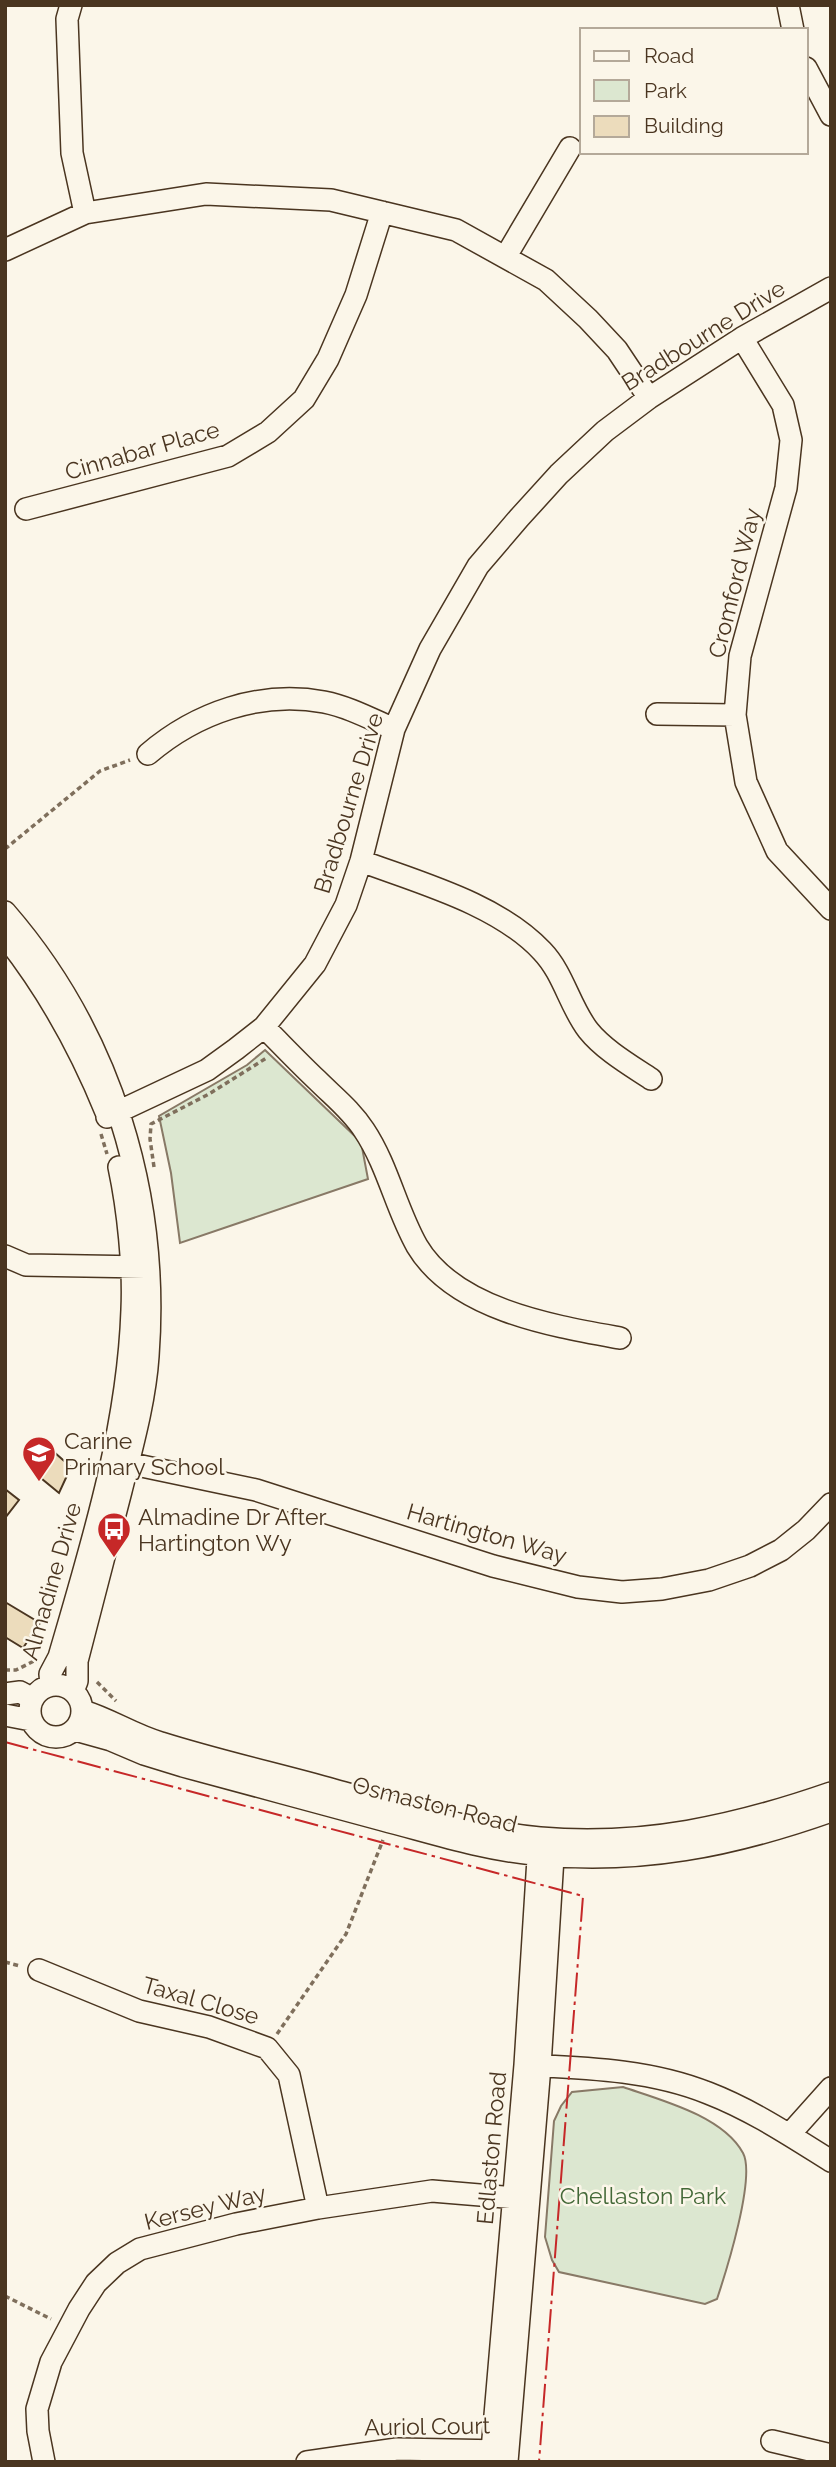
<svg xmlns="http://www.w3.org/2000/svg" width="836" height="2467" font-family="Raleway,sans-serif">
	<rect width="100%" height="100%" fill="#fbf6e9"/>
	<!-- green -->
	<path fill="#dce7d0" stroke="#887966" stroke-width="2" d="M265 1050 361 1142 368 1179 180 1243 171 1173 159 1116 247 1065Z
		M623 2087C661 2100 723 2116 743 2153 756 2177 726 2272 717 2299L705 2304 559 2272 552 2260 545 2237 554 2121 561 2106 572 2092Z"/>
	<!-- building -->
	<path fill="#ecdcbc" stroke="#4a3520" stroke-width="2" d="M54 1452 71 1467 59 1493 36 1474Z
		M5 1489 19 1500 5 1518Z
		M5 1602 40 1623 23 1648 5 1637Z"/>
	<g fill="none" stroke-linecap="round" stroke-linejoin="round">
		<!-- minor casing -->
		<g stroke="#4a3520" stroke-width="24">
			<path id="minor" d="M71 5 67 19 72 153 85 213
				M788 5 793 30
				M806 68 831 115
				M5 250 85 213 206 194 331 200 456 230 546 280 588 319 617 350 649 398
				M506 256 570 148
				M742 338 783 405 791 440 786 488 740 656 735 715 746 782 777 851 831 909
				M26 509 228 456 268 432 304 399 328 359 356 295 382 212
				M657 714 735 715
				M148 754C196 713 260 690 324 702 349 707 371 719 394 729
				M361 861C420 883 498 904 542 951 564 974 569 1005 588 1030 604 1050 630 1065 651 1079
				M5 912C111 1034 160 1195 148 1356 145 1401 132 1447 121 1491 106 1548 92 1604 77 1661V1681L73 1691
				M5 936C48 990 80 1048 106 1112
				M264 1027C282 1045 299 1063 317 1080 334 1097 351 1110 364 1130 388 1166 396 1209 417 1246 455 1310 553 1326 620 1338
				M107 1117 207 1070 236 1049 264 1027 315 964 346 905 361 861 394 729 430 649 478 566 519 518 559 474 605 431 649 398 742 338 831 288
				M5 1256 26 1265 145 1267
				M113 1460 256 1490 493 1566 578 1587 622 1592 662 1589 709 1580 750 1566 781 1550 806 1530 831 1504
				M30 1711a26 26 0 1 1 52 0a26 26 0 1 1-52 0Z
				M51 1685 50 1674 59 1657C92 1544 128 1428 132 1310 134 1267 128 1209 119 1167
				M5 1694 20 1692 33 1699
				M83 1711C110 1719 133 1735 161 1743 218 1761 277 1774 334 1790 402 1808 471 1832 540 1838 642 1847 736 1826 831 1793
				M5 1715 31 1720
				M75 1730 111 1740 144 1754 183 1766C250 1784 316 1802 383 1820 433 1833 482 1849 533 1854 639 1865 732 1846 831 1811
				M39 1970 139 2011 209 2027 267 2048 289 2075 318 2208
				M527 2065C588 2068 651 2070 708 2093 752 2110 791 2136 831 2161
				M789 2135 831 2088
				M772 2441 831 2455
				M44 2462 38 2431 37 2409 51 2362 79 2309 96 2283 117 2263 140 2249 236 2224 318 2208 432 2191 528 2199
				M307 2462 397 2449 503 2451
				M491 2462 525 2065 539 1843
				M507 2462 540 2066 554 1841"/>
		</g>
		<!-- path -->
		<path stroke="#7f6f5c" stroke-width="3.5" stroke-dasharray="5 3.5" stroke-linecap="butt" d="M5 849 100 771 130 760
			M101 1134 107 1154
			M154 1167 150 1139 151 1124 209 1094 268 1057
			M5 1670H16L36 1660
			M97 1682 116 1701
			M5 1962 20 1966
			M277 2034 346 1934 383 1840
			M5 2296 51 2319"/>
		<!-- minor -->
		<use href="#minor" stroke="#fbf6e9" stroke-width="21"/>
		<!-- power -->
		<path stroke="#c62828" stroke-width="2" stroke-dasharray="24 5 3.5 5" stroke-linecap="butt" d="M5 1742 583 1896 539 2462"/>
	</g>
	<!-- icons -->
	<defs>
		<g id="school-pin" transform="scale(1.75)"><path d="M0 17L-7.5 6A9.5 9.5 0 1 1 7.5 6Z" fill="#c62828" stroke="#fbf6e9"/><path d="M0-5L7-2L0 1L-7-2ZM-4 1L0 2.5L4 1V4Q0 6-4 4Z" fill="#fff"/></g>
		<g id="bus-pin" transform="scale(1.75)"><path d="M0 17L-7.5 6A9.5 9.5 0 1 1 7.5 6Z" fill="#c62828" stroke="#fbf6e9"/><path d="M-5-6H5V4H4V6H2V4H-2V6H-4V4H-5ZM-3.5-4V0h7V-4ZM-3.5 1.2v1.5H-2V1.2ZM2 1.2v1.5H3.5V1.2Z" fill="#fff"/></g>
	</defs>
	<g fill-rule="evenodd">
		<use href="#school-pin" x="39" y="1453"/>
		<use href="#bus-pin" x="114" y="1529"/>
	</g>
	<g text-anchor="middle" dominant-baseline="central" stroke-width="5" stroke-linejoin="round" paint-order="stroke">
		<!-- street labels -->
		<g font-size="23" fill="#4a3520" stroke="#fbf6e9">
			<text transform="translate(703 335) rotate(-32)">Bradbourne Drive</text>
			<text transform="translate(142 450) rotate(-16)">Cinnabar Place</text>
			<text transform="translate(734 583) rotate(-76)">Cromford Way</text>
			<text transform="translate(348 803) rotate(-73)">Bradbourne Drive</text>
			<text transform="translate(487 1533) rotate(16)">Hartington Way</text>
			<text transform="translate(51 1581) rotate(-74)">Almadine Drive</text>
			<text transform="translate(435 1804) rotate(14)">Osmaston Road</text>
			<text transform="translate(201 2000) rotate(16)">Taxal Close</text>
			<text transform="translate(491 2148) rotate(-85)">Edlaston Road</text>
			<text transform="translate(205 2207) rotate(-14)">Kersey Way</text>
			<text transform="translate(427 2426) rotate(-1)">Auriol Court</text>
		</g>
		<!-- poi labels -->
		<g font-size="23" fill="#4a3520" stroke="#fbf6e9" text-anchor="start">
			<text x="64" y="1440">Carine<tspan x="64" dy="26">Primary School</tspan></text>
			<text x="138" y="1516">Almadine Dr After<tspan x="138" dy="26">Hartington Wy</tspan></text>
		</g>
		<!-- park labels -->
		<g font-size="23" fill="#436837" stroke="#fbf6e9">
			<text x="643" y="2195">Chellaston Park</text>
		</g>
	</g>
	<!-- border -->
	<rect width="836" height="2467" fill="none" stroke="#4a3520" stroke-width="14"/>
	<!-- legend -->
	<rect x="580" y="28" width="228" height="126" fill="#fbf6e9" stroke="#b4a999" stroke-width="2"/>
	<rect x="594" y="51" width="35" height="10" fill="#fbf6e9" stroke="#b4a999" stroke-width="2"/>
	<text x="644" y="63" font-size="21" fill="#4a3520">Road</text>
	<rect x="594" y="80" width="35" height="21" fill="#dce7d0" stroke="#b4a999" stroke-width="2"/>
	<text x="644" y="98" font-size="21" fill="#4a3520">Park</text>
	<rect x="594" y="116" width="35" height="21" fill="#ecdcbc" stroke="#b4a999" stroke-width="2"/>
	<text x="644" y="133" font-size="21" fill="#4a3520">Building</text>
</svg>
